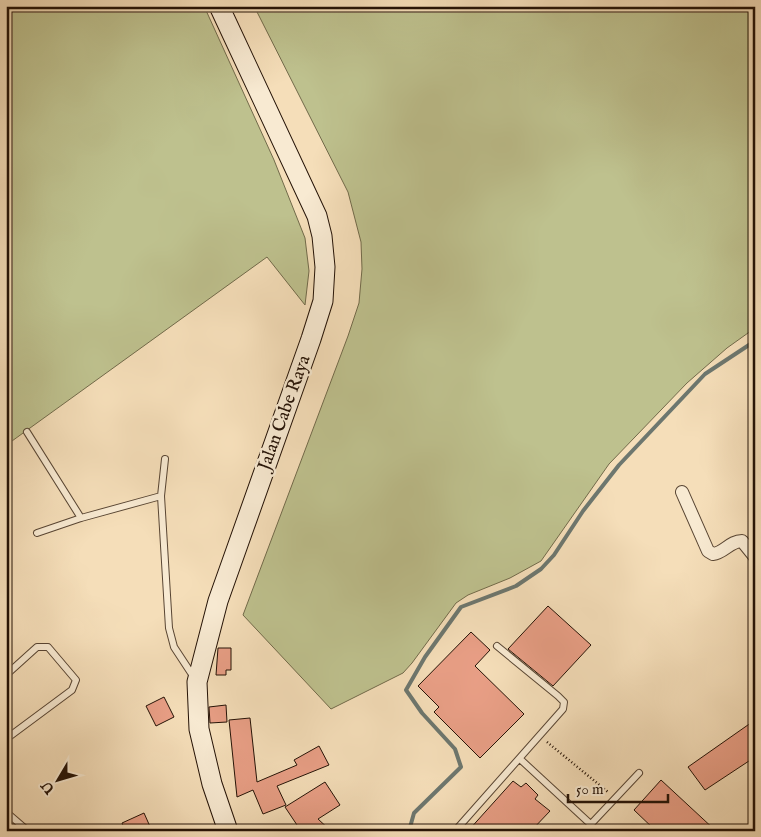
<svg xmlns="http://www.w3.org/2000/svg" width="761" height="837" font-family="'IM FELL English',serif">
	<rect width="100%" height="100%" fill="#f5deb9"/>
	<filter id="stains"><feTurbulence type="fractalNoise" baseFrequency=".004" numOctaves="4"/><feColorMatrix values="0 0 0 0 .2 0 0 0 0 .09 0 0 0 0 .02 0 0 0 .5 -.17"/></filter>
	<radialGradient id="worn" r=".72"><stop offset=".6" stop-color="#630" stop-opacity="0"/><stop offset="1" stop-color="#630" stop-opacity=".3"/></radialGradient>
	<!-- green -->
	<path fill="#bec18e" stroke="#716a4a" d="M6 6H204L274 160 305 238 309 271 305 305 267 257 12 441 6 435Z
		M254 6H755V328L727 348 687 383 609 464 541 561 510 578 468 595 456 603 412 663 403 673 331 709 243 615 348 336 359 303 362 269 361 242 348 192Z"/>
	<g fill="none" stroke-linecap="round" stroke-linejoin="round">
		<!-- stream -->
		<path stroke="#6d776f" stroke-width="4" d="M409 831 414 813 461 767 455 749 422 713 406 690 425 657 461 607 516 586 541 569 554 555 583 511 619 465 705 374 755 341"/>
	</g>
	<!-- building -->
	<path fill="#e99f86" stroke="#241206" d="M548 606 591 645 553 686 508 649Z
		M471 632 490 650 475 666 524 714 480 758 434 712 439 707 418 686Z
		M218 648H231V670H226V675H216Z
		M164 697 174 717 156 726 146 706Z
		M226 705 227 722 210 723 209 707Z
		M250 718 257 782 297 765 294 760 319 746 329 765 277 786 286 805 263 814 253 790 237 797 229 720Z
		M755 720V757L705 790 688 767Z
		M661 780 716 831H656L634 810Z
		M513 781 521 787 526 783 538 795 535 799 550 811 531 831H468Z
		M325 782 340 805 318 819 331 831H301L285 807Z
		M144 813 152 831H125L122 823Z"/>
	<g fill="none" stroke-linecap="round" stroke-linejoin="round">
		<!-- lane casing -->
		<g stroke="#584533" stroke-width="8">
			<path id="lane" d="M27 432 81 518
				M165 459 161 496 169 628 174 647 195 679
				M37 533 81 518 161 496
				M6 675 37 647H48L76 680 72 690 6 739
				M520 759 598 831
				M6 812 28 831
				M591 824 639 773
				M455 831 563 709 564 702 558 696 497 646"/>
		</g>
		<!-- street casing -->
		<g stroke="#584533" stroke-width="14">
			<path id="street" d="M682 492 708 551 713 554C724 553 730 541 742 541L755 557"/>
		</g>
		<!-- secondary casing -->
		<g stroke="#241206" stroke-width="21">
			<path id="secondary" d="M219 6 317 216 322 236 325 267 323 301 311 339 218 601 197 682 199 729 212 784 228 831"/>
		</g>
		<!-- path -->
		<path stroke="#241206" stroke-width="2.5" stroke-dasharray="1 2.5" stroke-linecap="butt" d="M547 742 608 792"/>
		<!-- lane -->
		<use href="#lane" stroke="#f8ead2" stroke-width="6"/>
		<!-- street -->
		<use href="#street" stroke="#f8ead2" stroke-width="12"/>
		<!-- secondary -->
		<use href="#secondary" stroke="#f8ead2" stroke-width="19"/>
	</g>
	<g text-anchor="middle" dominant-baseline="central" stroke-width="5" stroke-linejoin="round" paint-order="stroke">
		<!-- street labels -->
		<g font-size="18" fill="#241206" stroke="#f8ead2">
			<text transform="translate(285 413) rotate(-70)">Jalan Cabe Raya</text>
		</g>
	</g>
	<!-- margin -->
	<rect width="761" height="837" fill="none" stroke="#f5deb9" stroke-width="25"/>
	<rect x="8" y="8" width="746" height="822" fill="none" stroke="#241206" stroke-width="2.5"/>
	<rect x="12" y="12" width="736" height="812" fill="none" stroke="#241206"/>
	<!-- north arrow -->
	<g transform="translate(58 780) rotate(232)" stroke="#f8ead2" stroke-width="4" paint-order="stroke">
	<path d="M0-4L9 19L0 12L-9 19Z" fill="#241206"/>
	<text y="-8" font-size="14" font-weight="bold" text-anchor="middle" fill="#241206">U</text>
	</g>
	<!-- scale -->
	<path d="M568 794v8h100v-8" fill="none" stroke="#241206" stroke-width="2.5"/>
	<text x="576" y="794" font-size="15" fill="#241206" stroke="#f8ead2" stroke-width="4" paint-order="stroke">50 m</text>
	<rect width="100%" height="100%" filter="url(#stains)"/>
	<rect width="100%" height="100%" fill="url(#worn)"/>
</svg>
